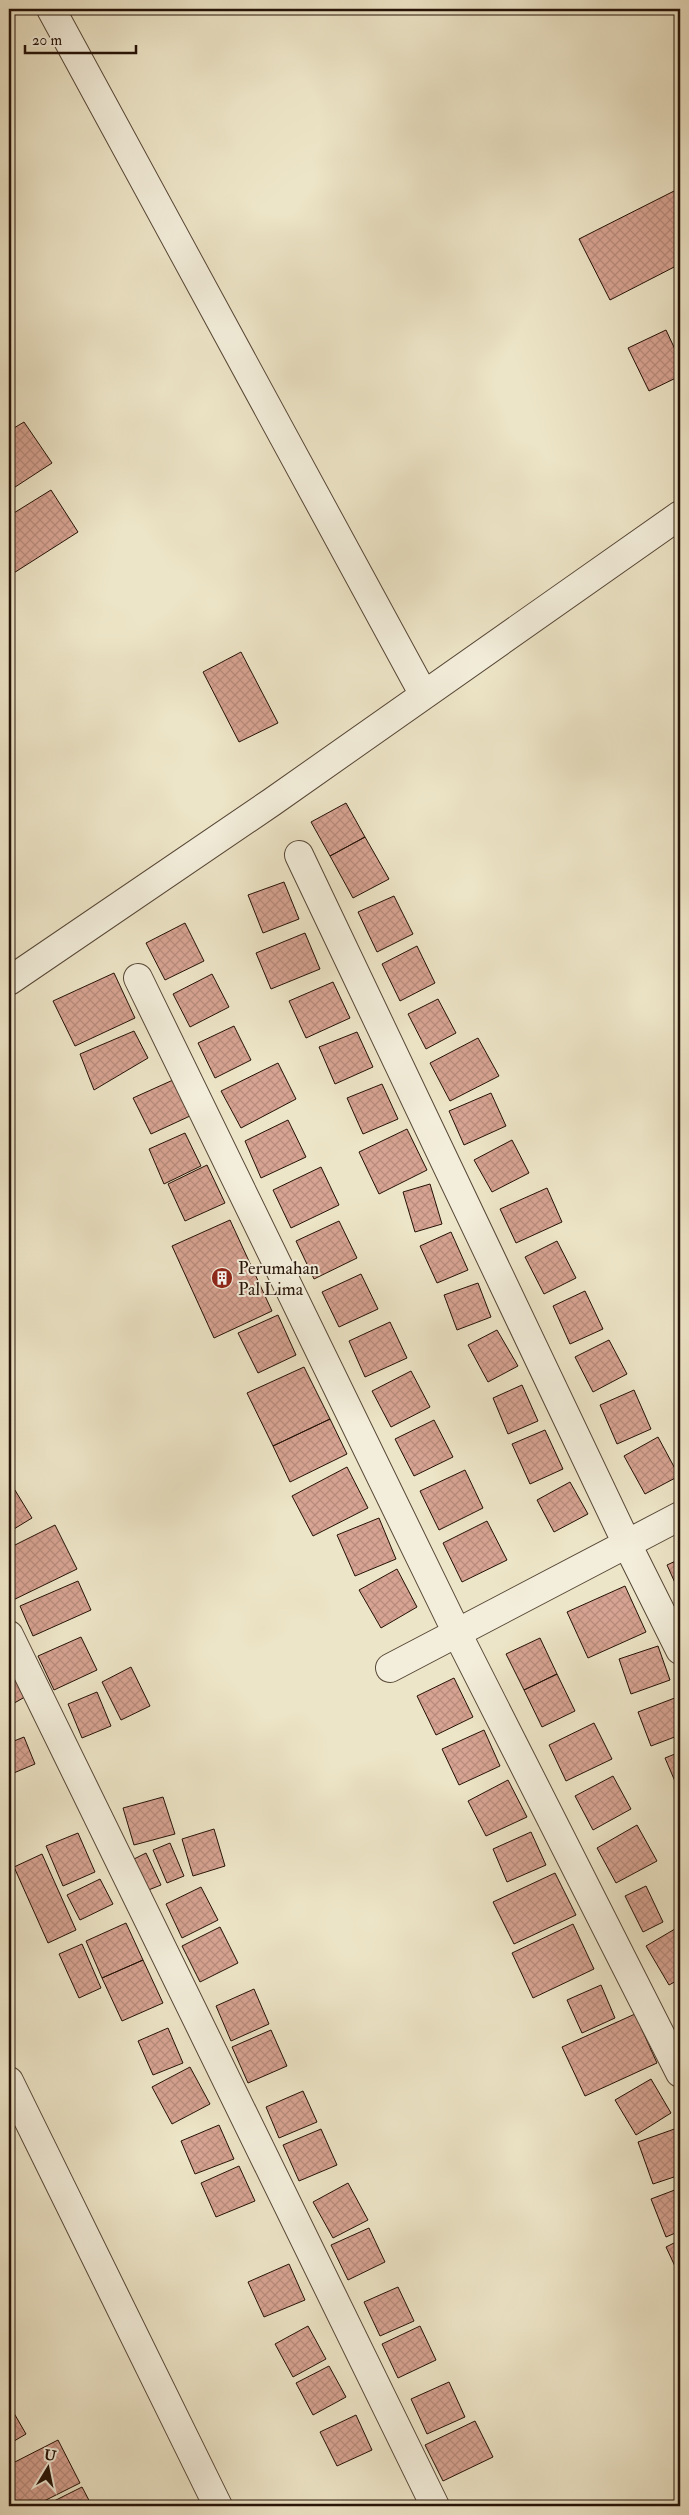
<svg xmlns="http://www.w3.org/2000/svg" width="689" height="2515" font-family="'IM FELL Double Pica',serif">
	<defs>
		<pattern id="building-cross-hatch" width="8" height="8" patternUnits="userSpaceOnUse" patternTransform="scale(1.25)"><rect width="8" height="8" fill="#d7a392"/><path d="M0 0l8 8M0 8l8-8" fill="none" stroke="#b88b7c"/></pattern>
	</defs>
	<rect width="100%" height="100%" fill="#ede5c7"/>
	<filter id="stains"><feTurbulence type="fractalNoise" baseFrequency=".004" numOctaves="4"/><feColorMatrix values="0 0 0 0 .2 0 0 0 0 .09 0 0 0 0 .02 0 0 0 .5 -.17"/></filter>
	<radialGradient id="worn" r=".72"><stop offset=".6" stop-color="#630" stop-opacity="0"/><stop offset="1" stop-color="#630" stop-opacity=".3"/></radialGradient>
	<!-- building -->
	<path fill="url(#building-cross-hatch)" stroke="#251207" d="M680 188V264L610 300 579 239Z
		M666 330 680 360V376L649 391 628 348Z
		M24 422 52 463 9 491V431Z
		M51 490 78 532 9 576V516Z
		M241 652 278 723 239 742 203 672Z
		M346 803 365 837 330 856 311 822Z
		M365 837 389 879 353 898 330 856Z
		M284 882 299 919 263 933 248 895Z
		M394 896 413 934 377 952 358 912Z
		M185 923 204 961 165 980 146 943Z
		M305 933 320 969 271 989 256 953Z
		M417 946 435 983 400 1001 382 964Z
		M114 973 135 1018 75 1046 53 1001Z
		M212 974 229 1007 190 1027 173 994Z
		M333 982 350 1018 306 1038 289 1001Z
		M438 999 456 1033 426 1049 408 1014Z
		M234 1026 251 1060 215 1078 198 1043Z
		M134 1031 148 1058 94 1090 80 1054Z
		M357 1032 373 1067 335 1084 319 1047Z
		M478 1038 499 1076 450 1101 430 1063Z
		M278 1063 296 1099 241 1128 221 1091Z
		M173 1080 190 1116 151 1134 133 1098Z
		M382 1084 398 1119 363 1134 347 1098Z
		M491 1093 506 1126 464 1145 449 1111Z
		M288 1120 306 1157 261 1178 245 1141Z
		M407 1129 427 1170 379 1194 359 1152Z
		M185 1133 201 1166 164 1184 149 1149Z
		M512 1140 529 1173 492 1192 474 1160Z
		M207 1165 225 1203 185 1221 168 1184Z
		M321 1167 339 1205 291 1228 273 1190Z
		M430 1184 442 1224 415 1232 403 1192Z
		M547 1188 562 1222 516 1243 500 1209Z
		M230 1220 272 1311 214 1338 172 1246Z
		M339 1221 357 1258 314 1279 296 1241Z
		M451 1232 468 1270 437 1283 420 1246Z
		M557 1241 576 1278 544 1294 525 1257Z
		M361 1274 378 1309 339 1327 322 1292Z
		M478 1283 491 1317 457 1330 444 1295Z
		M585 1291 603 1329 570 1344 553 1306Z
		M278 1315 296 1355 258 1373 238 1333Z
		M390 1322 407 1358 365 1377 349 1341Z
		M497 1330 518 1366 488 1382 468 1345Z
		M609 1340 627 1374 593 1392 575 1357Z
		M304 1367 330 1419 273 1446 247 1393Z
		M411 1371 430 1407 391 1427 372 1391Z
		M522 1385 538 1421 508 1434 493 1398Z
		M634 1390 651 1429 617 1444 600 1405Z
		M330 1419 347 1454 290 1482 273 1446Z
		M434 1420 453 1457 414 1476 395 1439Z
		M545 1430 563 1469 530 1484 512 1444Z
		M658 1437 679 1476 645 1494 624 1456Z
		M347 1467 368 1508 313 1536 292 1496Z
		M465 1470 483 1508 439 1530 420 1491Z
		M10 1482 32 1518 9 1532V1483Z
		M570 1482 588 1514 554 1532 537 1500Z
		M379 1518 396 1559 355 1576 337 1535Z
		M487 1521 507 1560 462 1582 443 1543Z
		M55 1525 77 1569 9 1602V1548Z
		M680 1559V1594L667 1565Z
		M397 1569 417 1607 381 1628 359 1590Z
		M78 1581 91 1610 33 1636 20 1606Z
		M625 1586 646 1632 588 1658 567 1612Z
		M81 1637 97 1670 54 1690 38 1656Z
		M540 1638 557 1674 524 1690 506 1654Z
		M658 1646 670 1680 631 1694 619 1659Z
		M9 1664 32 1693 9 1706Z
		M131 1667 150 1706 121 1720 102 1682Z
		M557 1674 575 1711 542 1727 524 1690Z
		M454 1678 473 1717 436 1735 417 1696Z
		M97 1692 111 1726 82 1738 68 1704Z
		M680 1696V1735L651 1746 638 1712Z
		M594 1723 612 1759 566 1781 549 1745Z
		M484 1730 500 1766 459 1785 442 1749Z
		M24 1737 35 1764 9 1775V1743Z
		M680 1752V1793L665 1758Z
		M613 1776 631 1809 593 1830 575 1796Z
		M508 1780 527 1817 486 1836 468 1801Z
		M163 1797 175 1834 134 1845 123 1808Z
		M637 1825 657 1861 616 1883 597 1848Z
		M214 1829 225 1866 193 1876 182 1839Z
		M531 1832 546 1865 507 1882 493 1849Z
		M78 1833 95 1872 63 1886 46 1846Z
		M170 1843 184 1876 167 1883 153 1850Z
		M146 1853 161 1885 146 1891 132 1860Z
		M42 1854 76 1930 48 1943 14 1867Z
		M555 1873 576 1915 514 1944 493 1902Z
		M100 1879 113 1904 80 1920 67 1895Z
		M646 1886 663 1922 643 1932 625 1896Z
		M201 1887 218 1920 182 1938 166 1904Z
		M126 1923 143 1960 102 1978 86 1941Z
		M573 1924 594 1969 533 1998 512 1953Z
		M680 1926V1979L669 1985 646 1946Z
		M220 1927 238 1963 200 1982 182 1946Z
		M82 1944 101 1988 79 1998 59 1954Z
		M143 1960 163 2003 122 2021 102 1978Z
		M601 1985 615 2018 582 2033 567 2000Z
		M254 1989 269 2024 231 2041 216 2006Z
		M635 2014 657 2063 585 2096 562 2047Z
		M168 2028 183 2063 153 2075 138 2041Z
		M271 2030 287 2066 248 2083 232 2047Z
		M190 2067 210 2104 172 2124 152 2087Z
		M651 2079 671 2113 636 2135 615 2100Z
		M303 2091 317 2122 279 2138 266 2107Z
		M219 2125 234 2159 195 2174 181 2141Z
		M680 2127V2175L653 2184 638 2142Z
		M321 2129 337 2165 299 2181 283 2145Z
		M239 2166 255 2201 216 2217 201 2183Z
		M348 2183 368 2220 333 2238 313 2202Z
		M680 2188V2231L666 2237 651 2199Z
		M369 2228 385 2262 348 2280 331 2245Z
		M680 2240V2277L666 2247Z
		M289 2264 305 2300 264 2317 248 2282Z
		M398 2287 414 2321 380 2336 364 2302Z
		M308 2326 326 2359 293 2377 275 2344Z
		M420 2326 436 2360 398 2378 382 2344Z
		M329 2366 346 2397 313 2415 296 2383Z
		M449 2382 465 2417 427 2434 411 2399Z
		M11 2408 26 2434 9 2444V2409Z
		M356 2415 372 2450 337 2466 320 2432Z
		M475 2421 493 2457 443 2481 425 2445Z
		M58 2440 80 2483 34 2506H16L9 2493V2465Z
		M82 2487 92 2506H57L54 2501Z"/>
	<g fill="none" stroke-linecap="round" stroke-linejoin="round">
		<!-- street casing -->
		<g stroke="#574737" stroke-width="30">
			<path id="street" d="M51 9 424 695
				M299 855 627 1544 680 1650
				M138 978 457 1633 680 2073
				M9 981 272 802 680 515
				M9 1635 435 2506
				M390 1668 680 1516
				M9 2081 218 2506"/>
		</g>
		<!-- street -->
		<use href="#street" stroke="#f3eedb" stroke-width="28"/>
	</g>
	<!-- icons -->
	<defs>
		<g id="building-disc" transform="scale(1.125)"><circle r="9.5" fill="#8f2418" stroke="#f3eedb"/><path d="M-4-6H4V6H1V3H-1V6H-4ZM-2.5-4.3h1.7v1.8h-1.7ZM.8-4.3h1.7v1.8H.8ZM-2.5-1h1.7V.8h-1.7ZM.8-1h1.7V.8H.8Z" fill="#fff"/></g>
	</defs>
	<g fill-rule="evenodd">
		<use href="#building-disc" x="222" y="1278"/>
	</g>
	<g text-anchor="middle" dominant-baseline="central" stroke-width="4" stroke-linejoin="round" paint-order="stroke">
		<!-- poi labels -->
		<g font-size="18" fill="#251207" stroke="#f3eedb" text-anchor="start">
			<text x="238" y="1268">Perumahan<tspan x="238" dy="21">Pal Lima</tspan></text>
		</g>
	</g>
	<!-- margin -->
	<rect width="689" height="2515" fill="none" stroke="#ede5c7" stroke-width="30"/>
	<rect x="10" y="10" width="669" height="2495" fill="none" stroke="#251207" stroke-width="2.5"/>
	<rect x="15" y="15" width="659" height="2485" fill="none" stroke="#251207"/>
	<!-- north arrow -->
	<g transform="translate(48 2468) rotate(10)" stroke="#f3eedb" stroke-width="4" paint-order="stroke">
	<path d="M0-4L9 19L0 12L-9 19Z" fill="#251207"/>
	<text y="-8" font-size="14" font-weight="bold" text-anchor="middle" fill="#251207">U</text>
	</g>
	<!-- scale -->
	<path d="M25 45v8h111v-8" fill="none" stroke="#251207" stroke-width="2.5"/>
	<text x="32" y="45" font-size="15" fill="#251207" stroke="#f3eedb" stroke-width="4" paint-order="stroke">20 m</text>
	<rect width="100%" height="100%" filter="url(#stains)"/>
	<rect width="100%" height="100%" fill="url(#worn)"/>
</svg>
